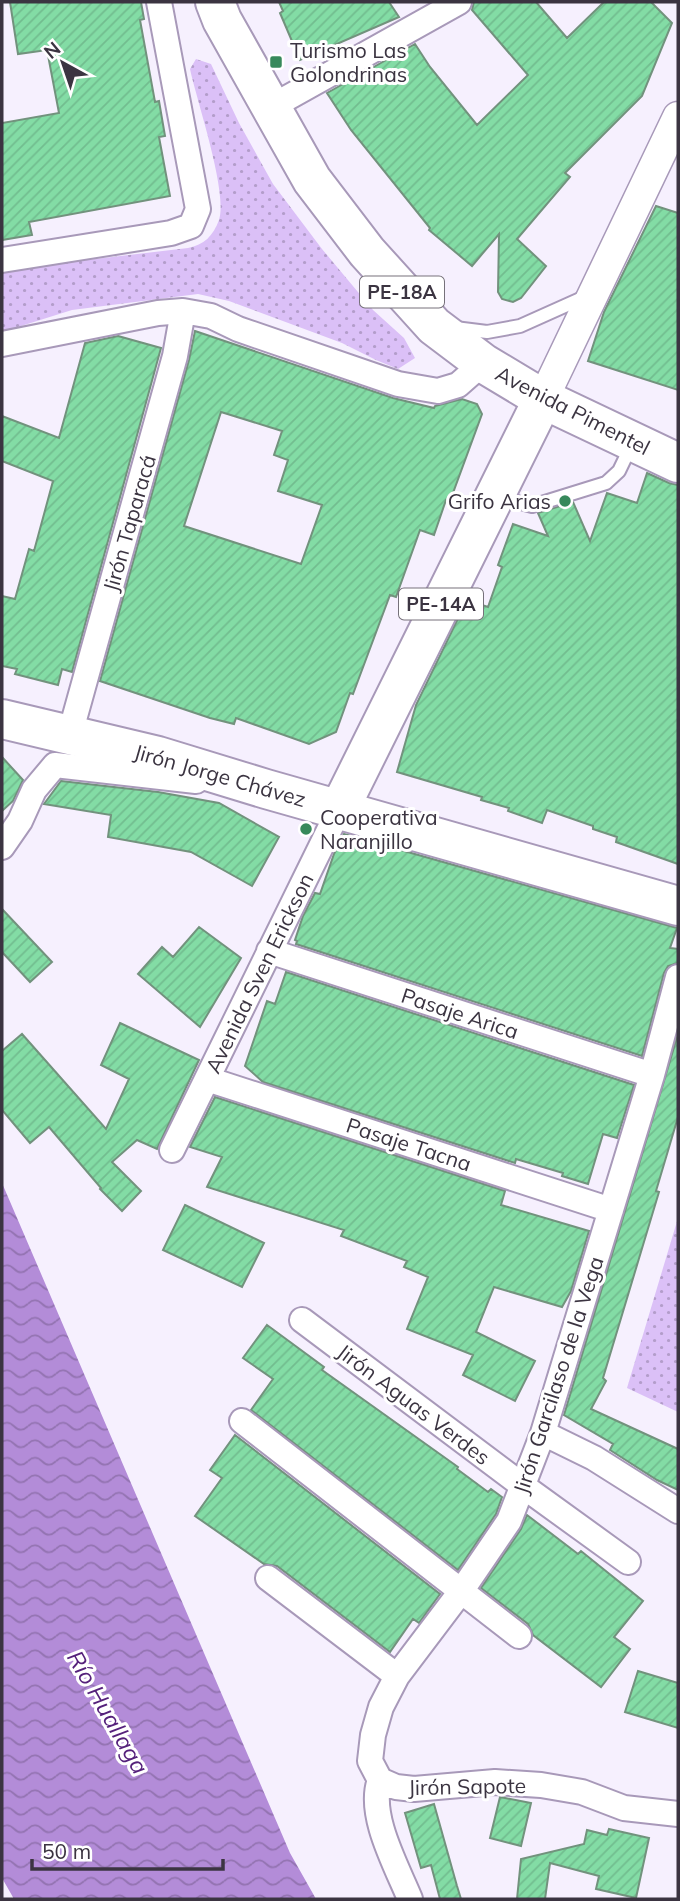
<svg xmlns="http://www.w3.org/2000/svg" width="680" height="1901" font-family="Mulish,sans-serif">
	<defs>
		<pattern id="park-dots" width="8" height="8" patternUnits="userSpaceOnUse" patternTransform="scale(1.75)"><rect width="8" height="8" fill="#dbc0f7"/><path d="M2 2h.1M6 6h.1" fill="none" stroke="#b39dca" stroke-width="1.8" stroke-linecap="round"/></pattern>
		<pattern id="water-waves" width="16" height="10" patternUnits="userSpaceOnUse" patternTransform="scale(1.75)"><rect width="16" height="10" fill="#b38cd8"/><path d="M0 5q4-4 8 0t8 0" fill="none" stroke="#9373b1"/></pattern>
		<pattern id="building-hatch" width="6" height="6" patternUnits="userSpaceOnUse" patternTransform="scale(1.75)"><rect width="6" height="6" fill="#83dca5"/><path d="M-1 1l2-2M0 6l6-6M5 7l2-2" fill="none" stroke="#72bd8f"/></pattern>
	</defs>
	<rect width="100%" height="100%" fill="#f6f0fe"/>
	<!-- park -->
	<path fill="url(#park-dots)" d="M196 59 211 64 239 123 273 184 322 249 373 310 404 338 415 358 398 369 376 360 342 343 229 301 198 294 72 310 2 332V270L188 248C204 245 213 236 219 220 228 192 197 102 190 69Z
		M678 1218V1412L627 1388Z"/>
	<!-- water -->
	<path fill="url(#water-waves)" d="M2 1183 290 1853 316 1899H14L2 1878Z"/>
	<!-- building -->
	<path fill="url(#building-hatch)" stroke="#72927d" stroke-width="2" fill-rule="evenodd" d="M10 2H141L144 19 140 20 155 102 159 101 165 136 159 137 170 196 29 222 32 235 2 240V123L59 113 47 50 18 54Z
		M279 2H389L399 17 300 60 280 13 283 11Z
		M474 2H536L567 38 604 2H651L672 23 642 96 565 173 570 177 517 239 546 266 521 298 513 302 502 299 498 292 499 234 472 266 429 230 430 228 351 130 327 93 415 44 430 67 477 125 528 75 472 10Z
		M656 206 678 213V390L588 361 604 312Z
		M195 331 393 398 434 408 435 406 462 399 477 404 482 414 450 501 446 500 434 535 420 530 396 597 390 595 353 694 350 693 336 732 309 744 236 718 234 724 210 718 100 681 189 360ZM221 412 282 431 274 455 288 460 278 491 322 505 301 564 184 526Z
		M118 336 161 348 72 672 62 669 58 685 15 674 17 669 2 666V596L15 599 29 549 34 551 53 481 2 461V416L59 438 85 343Z
		M647 473 669 483 678 485V864L616 842 617 837 593 829V826L547 810 542 823 508 811 509 808 481 800 482 797 397 772 416 705 467 600 488 607 502 567 498 565 513 524 548 536 538 513 573 502 590 541 607 493 637 503Z
		M2 757 23 780 13 801 2 811Z
		M61 781 158 792 219 803 279 837 252 886 191 852 108 837 111 815 44 804Z
		M344 834 677 928 670 948 678 949V963L668 966 664 973 642 1056 296 944 297 941 295 940 303 916 315 893 320 894 334 854Z
		M2 909 52 962 30 982 2 952Z
		M199 927 241 958 200 1027 138 974 162 947 173 957Z
		M286 972 634 1085 617 1138 603 1134 588 1184 562 1176 563 1173 516 1159 515 1163 263 1082 245 1066 267 1001 275 1004Z
		M120 1023 199 1060 157 1149 137 1140 112 1162 141 1191 122 1211 100 1189 101 1188 49 1127 30 1143 2 1110V1051L22 1034 106 1129 129 1079 101 1065Z
		M678 1034V1117L656 1191 659 1192 603 1378 606 1381 591 1409 678 1449V1490L657 1480 610 1450 613 1444 564 1415Z
		M215 1097 505 1191 501 1205 589 1231 571 1291 562 1307 494 1287 476 1332 535 1361 515 1401 463 1375 473 1355 407 1329 428 1277 404 1267 407 1261 341 1236 344 1230 207 1187 222 1157 190 1147Z
		M185 1205 264 1243 242 1287 163 1250Z
		M267 1325 324 1367 322 1370 458 1467 457 1469 488 1492 491 1489 502 1497 496 1514 458 1570 251 1410 273 1379 243 1358Z
		M235 1435 440 1594 419 1623 413 1619 390 1652 277 1566 264 1564 195 1516 222 1478 210 1470Z
		M527 1515 578 1554 581 1551 643 1601 614 1637 630 1649 601 1687 533 1635 528 1624 481 1588 521 1529Z
		M638 1671 678 1683V1728L625 1712Z
		M500 1797 531 1803 521 1846 490 1838Z
		M434 1804 457 1886 461 1899H440L431 1865 421 1868 405 1813Z
		M609 1829 649 1838 636 1898 596 1889 599 1876 550 1863 545 1899H517L521 1859 584 1844 587 1830 607 1835Z"/>
	<g fill="none" stroke-linecap="round" stroke-linejoin="round">
		<!-- service casing -->
		<g stroke="#a899b9" stroke-width="16">
			<path id="service" d="M455 328 487 332 520 326 587 296
				M501 492 517 502 532 506 606 483 619 471 631 446"/>
		</g>
		<!-- minor casing -->
		<g stroke="#a899b9" stroke-width="28">
			<path id="minor" d="M271 107 459 2
				M2 260 171 233 191 226 198 209 159 2
				M2 344 158 313 183 311 211 316 238 329 398 384 438 391 458 385 483 363
				M70 734 175 356 183 311
				M2 847 20 821 34 790 55 765 196 781
				M269 951 652 1075
				M207 1079 611 1210
				M172 1150 339 810
				M302 1320 523 1486 628 1562
				M242 1421 519 1636
				M543 1433 594 1458 678 1511
				M268 1578 397 1676
				M380 1780 370 1761 373 1735 381 1707 397 1676 462 1590 509 1521 543 1433 652 1075 678 977
				M380 1780 396 1787 414 1789 495 1782 541 1785 582 1792 624 1808 678 1814
				M380 1780C367 1814 397 1867 410 1899"/>
		</g>
		<!-- tertiary casing -->
		<g stroke="#a899b9" stroke-width="33">
			<path id="tertiary" d="M543 399 678 117"/>
		</g>
		<!-- primary casing -->
		<g stroke="#a899b9" stroke-width="42">
			<path id="primary" d="M2 719 158 756 266 789 678 906
				M339 810 543 399"/>
		</g>
		<!-- trunk casing -->
		<g stroke="#a899b9" stroke-width="42">
			<path id="trunk" d="M215 2 222 20 312 180 367 252 434 326 483 363 543 399 678 463"/>
		</g>
		<!-- service -->
		<use href="#service" stroke="#fff" stroke-width="12"/>
		<!-- minor -->
		<use href="#minor" stroke="#fff" stroke-width="24"/>
		<!-- tertiary -->
		<use href="#tertiary" stroke="#fff" stroke-width="30"/>
		<!-- primary -->
		<use href="#primary" stroke="#fff" stroke-width="38"/>
		<!-- trunk -->
		<use href="#trunk" stroke="#fff" stroke-width="38"/>
	</g>
	<!-- markers -->
	<g fill="#37895b" stroke="#fff" stroke-width="2.5">
		<rect x="269" y="55" width="14" height="14" rx="3.5"/>
		<circle cx="565" cy="501" r="7"/>
		<circle cx="306" cy="829" r="7"/>
	</g>
	<g text-anchor="middle" dominant-baseline="central" stroke-width="6" stroke-linejoin="round" paint-order="stroke">
		<!-- shield labels -->
		<g fill="#fff" stroke="#76717a" stroke-width="2">
			<rect x="360" y="276.5" width="84" height="31" rx="5"/>
			<rect x="399" y="588.5" width="84" height="31" rx="5"/>
		</g>
		<g font-size="19" font-weight="bold" fill="#3b3441">
			<text x="402" y="292">PE-18A</text>
			<text x="441" y="604">PE-14A</text>
		</g>
		<!-- poi labels -->
		<g font-size="21" fill="#3b3441" stroke="#fff" text-anchor="start">
			<text x="290" y="50">Turismo Las<tspan x="290" dy="24">Golondrinas</tspan></text>
			<text x="551" y="501" text-anchor="end">Grifo Arias</text>
			<text x="320" y="817">Cooperativa<tspan x="320" dy="24">Naranjillo</tspan></text>
		</g>
		<!-- street labels -->
		<g font-size="21" fill="#3b3441" stroke="#fff">
			<text transform="translate(573 410) rotate(27)">Avenida Pimentel</text>
			<text transform="translate(129 523) rotate(-74)">Jirón Taparacá</text>
			<text transform="translate(220 775) rotate(16)">Jirón Jorge Chávez</text>
			<text transform="translate(259 973) rotate(-64)">Avenida Sven Erickson</text>
			<text transform="translate(460 1013) rotate(18)">Pasaje Arica</text>
			<text transform="translate(409 1144) rotate(18)">Pasaje Tacna</text>
			<text transform="translate(558 1375) rotate(-72)">Jirón Garcilaso de la Vega</text>
			<text transform="translate(414 1404) rotate(37)">Jirón Aguas Verdes</text>
			<text transform="translate(467 1786) rotate(-1)">Jirón Sapote</text>
		</g>
		<!-- water labels -->
		<g font-size="23" font-style="italic" fill="#55217b" stroke="#fff">
			<text transform="translate(108 1712) rotate(60)">Río Huallaga</text>
		</g>
	</g>
	<!-- border -->
	<rect width="680" height="1901" fill="none" stroke="#3b3441" stroke-width="7"/>
	<!-- north arrow -->
	<g transform="translate(63 63) rotate(320)" stroke="#ffffff" stroke-width="5" paint-order="stroke">
	<path d="M0-5L12 26L0 18L-12 26Z" fill="#3b3441"/>
	<text y="-10" font-size="19" font-weight="bold" text-anchor="middle" fill="#3b3441">N</text>
	</g>
	<!-- scale -->
	<path d="M32 1859v10h191v-10" fill="none" stroke="#3b3441" stroke-width="3.5"/>
	<text x="42" y="1859" font-size="21" fill="#3b3441" stroke="#ffffff" stroke-width="5" paint-order="stroke">50 m</text>
</svg>
